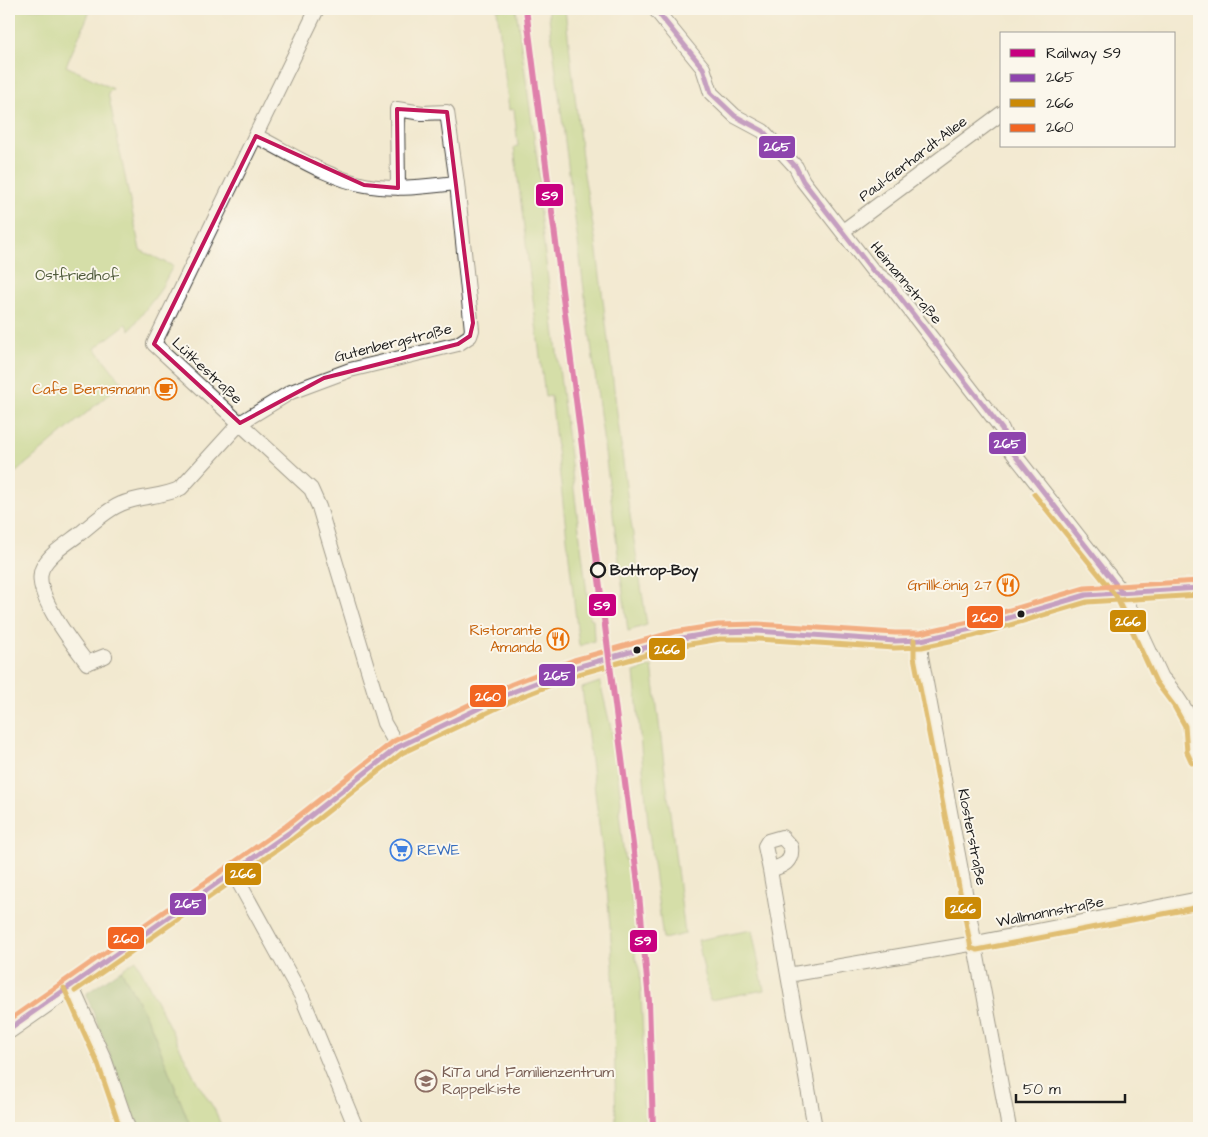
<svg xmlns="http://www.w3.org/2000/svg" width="1208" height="1137" font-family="'Architects Daughter',sans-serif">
	<rect width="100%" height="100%" fill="#fbf7ec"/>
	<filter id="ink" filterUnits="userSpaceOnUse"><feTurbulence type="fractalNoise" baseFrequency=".02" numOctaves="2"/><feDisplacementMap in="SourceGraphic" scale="10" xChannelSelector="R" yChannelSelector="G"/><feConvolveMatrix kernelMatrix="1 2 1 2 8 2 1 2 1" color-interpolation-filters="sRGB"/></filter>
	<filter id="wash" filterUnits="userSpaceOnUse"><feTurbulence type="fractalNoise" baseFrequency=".0096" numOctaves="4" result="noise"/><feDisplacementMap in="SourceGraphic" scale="20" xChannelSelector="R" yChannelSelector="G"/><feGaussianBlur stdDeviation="1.12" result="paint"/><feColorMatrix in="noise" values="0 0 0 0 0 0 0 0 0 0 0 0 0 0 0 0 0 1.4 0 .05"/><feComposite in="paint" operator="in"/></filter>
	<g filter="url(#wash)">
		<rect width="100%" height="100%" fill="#f2e9d0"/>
		<!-- green -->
		<path fill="#b1d078" stroke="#66764a" d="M9 9H91L66 66 113 89 108 93 140 250 173 266 159 292 130 330 126 324 95 348 122 383 9 478Z
			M497 9H516L541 187 538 198 590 618 593 619 594 641 579 646 551 396 545 397 514 147 518 146 514 109 509 110Z
			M548 9H565L584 174 596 243 628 502 647 625 628 631Z
			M652 666 685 934 663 939 649 833 634 672Z
			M600 682 613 737 621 802 619 813 624 856 629 872 637 942 635 956 640 972 645 1082 643 1103 646 1114V1128H616L613 966 607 888 582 688Z
			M752 930 764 990 710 1000 698 940Z
			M136 960 197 1082 215 1110 222 1128H191L151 1026 121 970Z"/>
		<!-- forest -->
		<path fill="#8cb268" stroke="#546742" d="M121 970 151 1026 191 1128H139L87 997V993Z"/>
	</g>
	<g filter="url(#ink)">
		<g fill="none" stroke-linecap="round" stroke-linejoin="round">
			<!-- minor casing -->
			<g stroke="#3c3b37" stroke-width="16">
				<path id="minor" d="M317 9 154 344 311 489 319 507 384 723 398 747
					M655 9 703 68 711 93 735 116 763 131 796 167 803 181 873 271 889 283 1002 429 1010 449 1122 592 1162 678C1171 687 1192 717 1194 729 1197 743 1190 744 1199 760
					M398 188 397 109 422 113 447 112 457 183
					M843 231 1002 113
					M921 640V656L1009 1128
					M105 656 87 663C73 644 32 593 42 569 48 555 66 544 78 535 91 525 106 510 121 504 140 495 162 498 181 488L240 423 291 392 350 370 458 344 470 336 472 330 457 183C426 186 395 191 365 185 327 178 290 153 256 136
					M770 870 765 846 768 841 782 837 791 847C793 863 782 866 770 870L788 975 976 943 1199 899
					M233 872 302 997 356 1128
					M788 975 815 1128
					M71 985 105 1061 128 1128"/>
			</g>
			<!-- secondary casing -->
			<g stroke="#3c3b37" stroke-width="21">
				<path id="secondary" d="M9 1029 290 832 398 747 515 691 577 667 676 639 719 632 757 631 895 641 921 640 971 629 1086 595 1199 588"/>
			</g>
			<!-- minor -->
			<use href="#minor" stroke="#fff" stroke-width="14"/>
			<!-- secondary -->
			<use href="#secondary" stroke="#fff" stroke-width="19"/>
			<!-- bus-1 casing -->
			<g stroke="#fbf7ec" stroke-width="9">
				<path id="bus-1" d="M655 9 703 68 711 93 735 116 763 131 796 167 803 181 873 271 889 283 1002 429 1010 449 1122 592
					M9 1029 290 832 398 747 515 691 577 667 676 639 719 632 757 631 895 641 921 640 971 629 1086 595 1199 588"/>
			</g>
			<!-- bus-2 casing -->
			<g stroke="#fbf7ec" stroke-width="9">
				<path id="bus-2" d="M1034 494 1116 596 1156 682 1174 706 1185 726 1187 752 1192 763
					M914 640V657L971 948 977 950 1199 907
					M64 988 98 1064 120 1128
					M75 991 294 838 402 753 518 698 579 674 678 646 720 639H757L894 648 922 647 973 636 1087 602 1199 595"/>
			</g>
			<!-- bus-3 casing -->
			<g stroke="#fbf7ec" stroke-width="9">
				<path id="bus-3" d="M9 1020 286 826 394 741 512 684 574 660 674 632 718 625 758 624 895 633H920L969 622 1085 588 1199 581"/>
			</g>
			<!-- bus-1 -->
			<use href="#bus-1" stroke="#8e44ad" stroke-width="5"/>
			<!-- bus-2 -->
			<use href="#bus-2" stroke="#cb8a06" stroke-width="5"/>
			<!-- bus-3 -->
			<use href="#bus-3" stroke="#f26522" stroke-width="5"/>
			<!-- rail-1 casing -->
			<g stroke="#fbf7ec" stroke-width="10">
				<path id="rail-1" d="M526 9 638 884 649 1001 653 1128"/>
			</g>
			<!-- rail-1 -->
			<use href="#rail-1" stroke="#c7007f" stroke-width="6"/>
		</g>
	</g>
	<!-- marked area -->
	<path d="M0 0H1208V1137H0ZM397 109 447 112 473 323 470 336 458 344 324 378 240 423 154 344 256 136 364 185 398 188Z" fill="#f2e9d0" fill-opacity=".55" fill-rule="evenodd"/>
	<path fill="none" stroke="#c2185b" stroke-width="4" stroke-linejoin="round" d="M397 109 447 112 473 323 470 336 458 344 324 378 240 423 154 344 256 136 364 185 398 188Z"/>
	<!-- icons -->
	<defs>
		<g id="cafe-ring" transform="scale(1.125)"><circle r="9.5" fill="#fbf7ec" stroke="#e8710a" stroke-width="1.5"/><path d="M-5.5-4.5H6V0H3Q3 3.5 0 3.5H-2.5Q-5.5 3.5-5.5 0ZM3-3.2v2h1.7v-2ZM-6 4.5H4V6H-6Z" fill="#e8710a"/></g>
		<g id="restaurant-ring" transform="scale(1.125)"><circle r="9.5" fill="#fbf7ec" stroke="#e8710a" stroke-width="1.5"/><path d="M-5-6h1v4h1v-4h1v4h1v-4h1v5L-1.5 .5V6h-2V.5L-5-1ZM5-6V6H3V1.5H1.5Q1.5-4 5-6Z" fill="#e8710a"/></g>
		<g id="supermarket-ring" transform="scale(1.125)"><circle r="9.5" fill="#fbf7ec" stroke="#3f7fe0" stroke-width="1.5"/><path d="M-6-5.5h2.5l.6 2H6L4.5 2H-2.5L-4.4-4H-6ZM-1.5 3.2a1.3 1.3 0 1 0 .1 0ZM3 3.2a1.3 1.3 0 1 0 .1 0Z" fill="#3f7fe0"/></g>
		<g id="school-ring" transform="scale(1.125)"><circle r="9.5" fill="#fbf7ec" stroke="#8d6e63" stroke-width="1.5"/><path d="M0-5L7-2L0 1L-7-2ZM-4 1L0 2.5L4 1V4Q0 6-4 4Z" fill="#8d6e63"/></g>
	</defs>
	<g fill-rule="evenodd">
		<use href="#cafe-ring" x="166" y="389"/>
		<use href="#restaurant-ring" x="1008" y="585"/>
		<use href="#restaurant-ring" x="558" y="639"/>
		<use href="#supermarket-ring" x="401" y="850"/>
		<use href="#school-ring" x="426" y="1081"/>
	</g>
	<!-- markers -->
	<circle fill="#fbf7ec" stroke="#1c1c1c" stroke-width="2.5" cx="598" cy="570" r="7"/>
	<g fill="#1c1c1c" stroke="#fbf7ec" stroke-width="2">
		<circle cx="1021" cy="614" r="4.5"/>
		<circle cx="637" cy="650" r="4.5"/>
	</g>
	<g text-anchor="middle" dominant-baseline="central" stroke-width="4" stroke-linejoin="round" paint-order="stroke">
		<!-- street labels -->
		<g font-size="15" fill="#1c1c1c" stroke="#fbf7ec">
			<text transform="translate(913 159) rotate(-37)">Paul-Gerhardt-Allee</text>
			<text transform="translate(906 283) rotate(50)">Heimannstraße</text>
			<text transform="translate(393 343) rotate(-14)">Gutenbergstraße</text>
			<text transform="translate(207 371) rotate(43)">Lütkestraße</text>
			<text transform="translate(972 837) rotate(79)">Klosterstraße</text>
			<text transform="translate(1050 912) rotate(-11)">Wallmannstraße</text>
		</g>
		<!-- park labels -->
		<g font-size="15" fill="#505b3c" stroke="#fbf7ec">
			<text x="77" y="275">Ostfriedhof</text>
		</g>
		<!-- food labels -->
		<g font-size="15" fill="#c56008" stroke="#fbf7ec" text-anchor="end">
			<text x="150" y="389">Cafe Bernsmann</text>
			<text x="992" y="585">Grillkönig 27</text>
			<text x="542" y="630">Ristorante<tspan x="542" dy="17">Amanda</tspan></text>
		</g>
		<!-- stop labels -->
		<g font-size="15" font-weight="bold" fill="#1c1c1c" stroke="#fbf7ec" text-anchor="start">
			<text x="610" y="570">Bottrop-Boy</text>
		</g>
		<!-- shop labels -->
		<g font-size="15" fill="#366cbe" stroke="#fbf7ec" text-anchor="start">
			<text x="417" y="850">REWE</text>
		</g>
		<!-- education labels -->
		<g font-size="15" fill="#785e54" stroke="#fbf7ec" text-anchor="start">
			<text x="442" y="1072">KiTa und Familienzentrum<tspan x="442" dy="17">Rappelkiste</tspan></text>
		</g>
	</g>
	<g stroke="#fbf7ec" stroke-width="2">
		<rect x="758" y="135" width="38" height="24" rx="5" fill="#8e44ad"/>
		<rect x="535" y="183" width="29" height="24" rx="5" fill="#c7007f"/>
		<rect x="988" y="431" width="39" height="24" rx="5" fill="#8e44ad"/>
		<rect x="588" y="593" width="29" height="24" rx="5" fill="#c7007f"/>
		<rect x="966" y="605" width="38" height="24" rx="5" fill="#f26522"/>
		<rect x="1109" y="609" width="38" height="24" rx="5" fill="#cb8a06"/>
		<rect x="648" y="637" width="38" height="24" rx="5" fill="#cb8a06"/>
		<rect x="538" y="663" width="38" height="24" rx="5" fill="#8e44ad"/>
		<rect x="469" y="684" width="38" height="24" rx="5" fill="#f26522"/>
		<rect x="224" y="862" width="38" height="24" rx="5" fill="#cb8a06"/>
		<rect x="169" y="892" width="38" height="24" rx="5" fill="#8e44ad"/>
		<rect x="944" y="896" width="38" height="24" rx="5" fill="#cb8a06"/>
		<rect x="107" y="926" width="38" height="24" rx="5" fill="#f26522"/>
		<rect x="629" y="929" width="29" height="24" rx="5" fill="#c7007f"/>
	</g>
	<g font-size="14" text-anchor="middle" font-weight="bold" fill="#fff">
		<text x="777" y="151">265</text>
		<text x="550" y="200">S9</text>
		<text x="1007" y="448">265</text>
		<text x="602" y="610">S9</text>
		<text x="985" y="622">260</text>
		<text x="1128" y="626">266</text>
		<text x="667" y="654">266</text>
		<text x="557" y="680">265</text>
		<text x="488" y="701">260</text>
		<text x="243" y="878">266</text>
		<text x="188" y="908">265</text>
		<text x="963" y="913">266</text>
		<text x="126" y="943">260</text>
		<text x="643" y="945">S9</text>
	</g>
	<!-- margin -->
	<rect width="1208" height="1137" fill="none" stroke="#fbf7ec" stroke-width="30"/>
	<!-- legend -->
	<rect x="1000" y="32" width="175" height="115" fill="#fbf7ec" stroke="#a29f99"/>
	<rect x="1010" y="49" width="25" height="8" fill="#c7007f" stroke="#a29f99"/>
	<text x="1046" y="58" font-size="15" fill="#1c1c1c">Railway S9</text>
	<rect x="1010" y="74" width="25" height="8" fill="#8e44ad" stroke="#a29f99"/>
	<text x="1046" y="82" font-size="15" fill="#1c1c1c">265</text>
	<rect x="1010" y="99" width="25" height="8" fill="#cb8a06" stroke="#a29f99"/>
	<text x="1046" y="108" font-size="15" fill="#1c1c1c">266</text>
	<rect x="1010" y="124" width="25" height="8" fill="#f26522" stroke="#a29f99"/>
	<text x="1046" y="132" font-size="15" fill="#1c1c1c">260</text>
	<!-- scale -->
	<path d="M1016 1094v8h109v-8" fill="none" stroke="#1c1c1c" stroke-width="2.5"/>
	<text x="1023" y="1094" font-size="15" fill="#1c1c1c" stroke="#fbf7ec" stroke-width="4" paint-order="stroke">50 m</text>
</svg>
